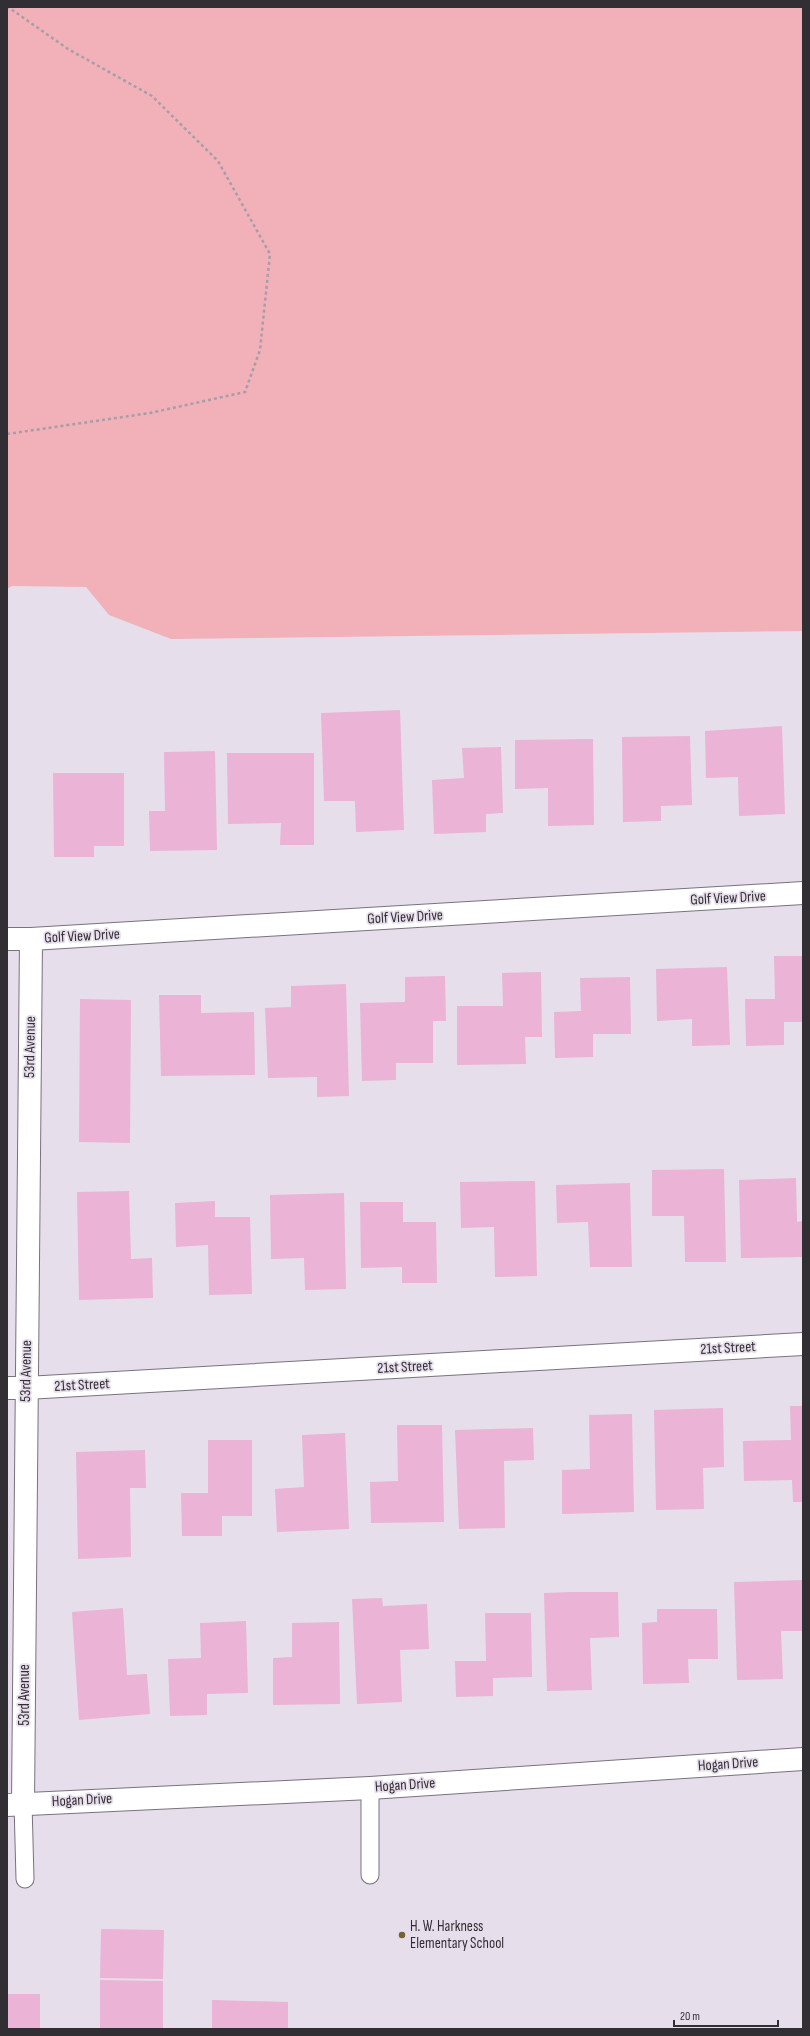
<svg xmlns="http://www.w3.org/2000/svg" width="810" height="2036" font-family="'Sofia Sans Condensed',sans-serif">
	<rect width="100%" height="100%" fill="#e7deeb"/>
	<!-- green -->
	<path fill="#f2b0b8" d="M7 7H803V631L171 639 109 615 86 587 12 586 7 589Z"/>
	<!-- building -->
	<path fill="#ebb3d5" d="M400 710 404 830 356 832 355 801H324L321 713Z
		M782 726 785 814 739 816 738 777 706 778 705 731Z
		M690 736 692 805 661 806V821L623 822 622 737Z
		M593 739 594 825 548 826V788L515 789V740Z
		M501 747 503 813 486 814V832L434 834 432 780 464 778 462 748Z
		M215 751 217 850 150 851 149 811H165L164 752Z
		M227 753H314V845H280L281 823 228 824Z
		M53 773H124V846H94V857H54Z
		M774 956H803V1022H784V1045L746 1046 745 999H775Z
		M727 967 730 1045 692 1046V1019L657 1021 656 969Z
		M541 972 542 1037H525L526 1064 457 1065V1006H503L502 973Z
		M445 976 446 1021H433V1063H396V1080L362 1081 360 1003 405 1002V977Z
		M630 977 631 1034H593V1057L555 1058 554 1012 581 1011 580 978Z
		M346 984 349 1096 317 1097V1077L268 1078 265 1008 291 1007V986Z
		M159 995H201V1013L254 1012 255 1075 161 1076Z
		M80 999 131 1000 130 1143 79 1142Z
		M724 1169 726 1262H685L684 1216H652V1170Z
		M796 1178 797 1222 803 1221V1257L741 1258 739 1180Z
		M535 1181 537 1276 495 1277 494 1227 461 1228 460 1182Z
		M630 1183 632 1267H590L588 1222 557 1223 556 1185Z
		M129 1191 131 1259 152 1258 153 1298 79 1300 77 1192Z
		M344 1193 346 1289 305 1290 304 1258 271 1259 270 1195Z
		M215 1201V1217H250L252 1294 209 1295 208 1245 176 1247 175 1203Z
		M360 1202H403V1222H436L437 1283H402V1267L361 1268Z
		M790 1406H803V1502H793L792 1480 744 1481 743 1441 791 1440Z
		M723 1408 724 1467 703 1468 704 1509 656 1510 654 1410Z
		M632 1414 634 1512 562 1514V1470L590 1469 589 1415Z
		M397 1425H442L444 1522 371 1523 370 1482 398 1481Z
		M533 1428 534 1460 504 1461 505 1528 459 1529 455 1430Z
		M345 1433 349 1529 277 1532 275 1489 304 1487 302 1435Z
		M208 1440H252V1516H222V1536H182L181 1493H208Z
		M145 1450 146 1488H130L131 1557 78 1559 76 1452Z
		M803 1580V1631H781L783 1679 737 1680 734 1582Z
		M571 1592H618L619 1637 590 1638 592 1690 547 1691 544 1593Z
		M382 1598 383 1606 427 1604 429 1649 400 1650 402 1702 357 1704 352 1599Z
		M123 1608 127 1675 147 1674 150 1714 79 1720 72 1612Z
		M657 1609H717L718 1659H688L689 1683 643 1684 642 1623 657 1622Z
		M485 1613H531L532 1677 493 1678V1696L456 1697 455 1661H486Z
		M246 1621 248 1693 207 1694V1715L170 1716 168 1659 201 1658 200 1623Z
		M339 1622 340 1704 273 1705V1658L292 1657V1623Z
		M101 1929 164 1930 163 1979 100 1978Z
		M100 1980 163 1981V2029H100Z
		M7 1994H40V2029H7Z
		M212 2000 288 2002V2029H212Z"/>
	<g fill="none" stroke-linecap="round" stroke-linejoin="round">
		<!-- lane casing -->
		<g stroke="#79727e" stroke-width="19">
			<path id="lane" d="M370 1788V1875
				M23 1803 25 1879"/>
		</g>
		<!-- street casing -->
		<g stroke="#79727e" stroke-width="24">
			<path id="street" d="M7 939H31L803 893
				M7 1388H26L803 1344
				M23 1803 31 939
				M7 1805 370 1788 803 1759"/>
		</g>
		<!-- path -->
		<path stroke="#a59ea8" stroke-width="2.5" stroke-dasharray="3 3" stroke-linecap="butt" d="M7 434 150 413 245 392 260 350 270 254 218 161 152 96 68 49 8 7"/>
		<!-- lane -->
		<use href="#lane" stroke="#fff" stroke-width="17"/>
		<!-- street -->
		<use href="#street" stroke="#fff" stroke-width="22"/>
	</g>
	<!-- markers -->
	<circle fill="#726532" stroke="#e7deeb" stroke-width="1.5" cx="402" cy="1935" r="4"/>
	<g text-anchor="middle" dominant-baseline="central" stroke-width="3.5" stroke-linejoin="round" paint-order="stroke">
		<!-- street labels -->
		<g font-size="15" fill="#322f34" stroke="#e7deeb">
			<text transform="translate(728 898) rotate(-3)">Golf View Drive</text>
			<text transform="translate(405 917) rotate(-3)">Golf View Drive</text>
			<text transform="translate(82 936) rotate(-3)">Golf View Drive</text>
			<text transform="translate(30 1047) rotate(-89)">53rd Avenue</text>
			<text transform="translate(728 1348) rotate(-3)">21st Street</text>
			<text transform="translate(405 1367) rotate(-3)">21st Street</text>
			<text transform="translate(26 1371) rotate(-89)">53rd Avenue</text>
			<text transform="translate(82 1385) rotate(-3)">21st Street</text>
			<text transform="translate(24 1695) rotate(-90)">53rd Avenue</text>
			<text transform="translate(728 1764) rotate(-4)">Hogan Drive</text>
			<text transform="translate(405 1785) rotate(-4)">Hogan Drive</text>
			<text transform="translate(82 1800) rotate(-3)">Hogan Drive</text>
		</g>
		<!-- poi labels -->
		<g font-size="15" fill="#322f34" stroke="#e7deeb" text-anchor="start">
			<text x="410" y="1926">H. W. Harkness<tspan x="410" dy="17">Elementary School</tspan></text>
		</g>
	</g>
	<!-- border -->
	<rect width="810" height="2036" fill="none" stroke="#322f34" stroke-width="16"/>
	<!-- scale -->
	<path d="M674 2020v6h104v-6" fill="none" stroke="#322f34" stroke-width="2"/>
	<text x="680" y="2020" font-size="12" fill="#322f34" stroke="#e7deeb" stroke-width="3" paint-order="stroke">20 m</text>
</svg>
